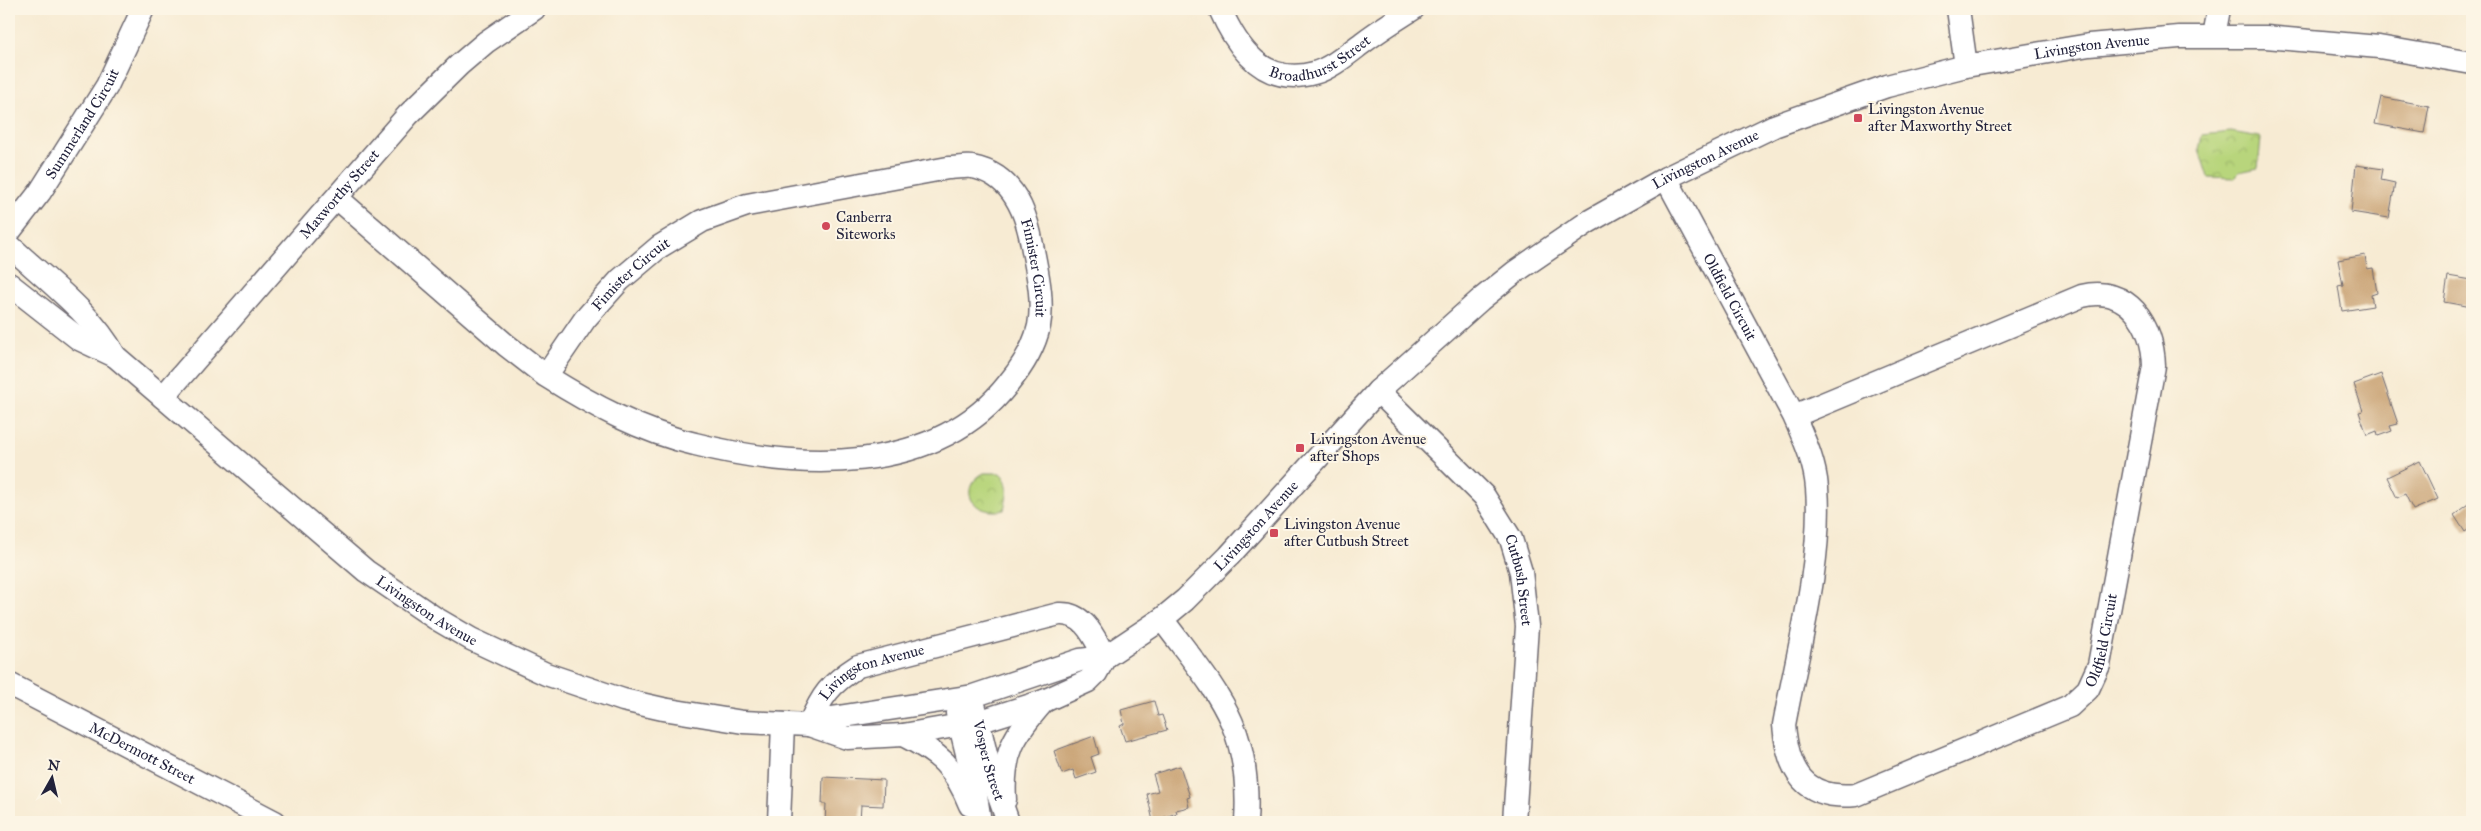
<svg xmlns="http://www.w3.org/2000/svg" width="2481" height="831" font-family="'IM FELL Great Primer',serif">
	<defs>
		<pattern id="park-crowns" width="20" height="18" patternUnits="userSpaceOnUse" patternTransform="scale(1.25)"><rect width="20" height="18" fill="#b8d57c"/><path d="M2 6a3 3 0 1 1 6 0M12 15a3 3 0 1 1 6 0" fill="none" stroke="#9eb76c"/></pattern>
	</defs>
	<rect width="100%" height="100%" fill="#fcf5e5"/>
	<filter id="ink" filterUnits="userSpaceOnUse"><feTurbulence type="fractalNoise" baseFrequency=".02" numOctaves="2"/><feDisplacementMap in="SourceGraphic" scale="10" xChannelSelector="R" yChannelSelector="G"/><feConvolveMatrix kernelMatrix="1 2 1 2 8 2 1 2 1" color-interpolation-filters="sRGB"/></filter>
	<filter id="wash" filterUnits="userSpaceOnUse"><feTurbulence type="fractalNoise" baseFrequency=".0096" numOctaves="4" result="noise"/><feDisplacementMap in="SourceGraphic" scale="20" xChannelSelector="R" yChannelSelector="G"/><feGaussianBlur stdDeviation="1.12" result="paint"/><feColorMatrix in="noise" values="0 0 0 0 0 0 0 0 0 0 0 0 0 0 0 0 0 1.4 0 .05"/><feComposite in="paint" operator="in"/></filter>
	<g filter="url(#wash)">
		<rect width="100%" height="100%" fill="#f7ebd3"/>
		<!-- park -->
		<path fill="url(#park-crowns)" stroke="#6d7c5c" d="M2231 132 2260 137 2261 139 2258 168 2239 172 2235 178 2208 177 2199 150 2202 135Z
			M984 473H1000C1011 483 1007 496 1004 510 971 517 957 487 984 473Z"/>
		<g id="blocks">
			<!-- building -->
			<path fill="#c9a374" d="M2381 97 2429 106 2424 133 2375 124Z
				M2356 165 2383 169 2381 180 2395 183 2389 218 2351 212Z
				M2365 255 2367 269 2373 268 2377 293 2371 295 2373 306 2342 311 2338 286 2343 285 2338 260Z
				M2448 276 2472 280V307L2444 302Z
				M2381 374 2398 424 2390 426 2392 431 2378 436 2377 431 2367 435 2359 412 2363 411 2354 384Z
				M2420 461 2438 499 2413 510 2405 494 2397 498 2387 477Z
				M2472 502V527L2465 532 2454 515Z
				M1154 701 1158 716 1162 715 1167 730 1125 741 1120 726 1124 724 1121 710Z
				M1094 736 1099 754 1091 757 1096 772 1076 779 1073 770 1062 774 1054 751Z
				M1180 766 1190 797 1187 798 1189 807 1176 810 1177 813 1153 821 1147 794 1158 791 1153 774Z
				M823 777 884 780 883 806 861 805 860 822H825L826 804H822Z"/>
		</g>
	</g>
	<g filter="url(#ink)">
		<use href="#blocks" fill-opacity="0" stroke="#6d6870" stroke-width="1"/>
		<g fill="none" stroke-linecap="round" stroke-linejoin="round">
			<!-- minor casing -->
			<g stroke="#6d6870" stroke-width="25">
				<g id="minor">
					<path id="s1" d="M1220 9C1237 48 1264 87 1314 73 1332 68 1350 52 1365 41 1381 29 1397 19 1413 9"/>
					<path d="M1958 9 1966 66"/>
					<path d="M2214 36 2219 9"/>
					<path id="s2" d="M1666 178 1794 416C1804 439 1815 462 1817 488 1823 561 1797 653 1784 725 1788 772 1805 800 1856 795L2070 706 2088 689 2099 665 2154 366C2153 324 2128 285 2082 296L1794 416"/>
					<path id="s3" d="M337 198 506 345 546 376 585 319 620 280 659 247 702 221 747 205 948 168C956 168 965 166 972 167 1011 174 1026 210 1032 245 1037 272 1044 299 1039 326 1034 349 1022 367 1008 384 935 477 798 470 695 444 642 432 592 405 546 376"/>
					<path id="s4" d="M9 232 40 192 107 86 143 9"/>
					<path d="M9 245C46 280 90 311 115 356"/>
					<path id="s5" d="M9 284 79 339 115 356 366 571 435 618 471 639 546 674 623 700 663 709 743 722 809 725 847 738 903 735 978 722 1044 701 1088 681 1096 673 1105 657"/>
					<path id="s6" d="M1378 391 1484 496 1511 539 1521 572 1527 626 1514 822"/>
					<path id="s7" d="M163 397 408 115 459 65 486 42 534 9"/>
					<path d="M1162 619C1216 692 1252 724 1246 822"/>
					<path id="s8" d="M9 684 275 822"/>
					<path id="s9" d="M975 708 990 771 1008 822"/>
					<path d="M957 713 974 782 980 822"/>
					<path id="s10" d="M809 725 825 719 973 696 1080 660 1105 657 1162 619 1185 600 1229 556 1378 391 1480 300 1515 272 1588 222 1666 178 1774 126 1887 86 1966 66 2089 45 2179 37H2266L2379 47 2472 63"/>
					<path id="s11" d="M809 725C822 695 830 684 858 666L1059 614C1085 612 1094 638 1105 657"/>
					<path d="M903 735C939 753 955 767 970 805"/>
					<path d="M1005 800C1002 753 1014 735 1044 701"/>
					<path d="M779 822 783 724"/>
				</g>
			</g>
			<!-- minor -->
			<use href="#minor" stroke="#fff" stroke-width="22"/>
		</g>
	</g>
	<!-- markers -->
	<g fill="#d1495b" stroke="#fcf5e5" stroke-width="2">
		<rect x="1853" y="113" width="10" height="10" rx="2.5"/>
		<circle cx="826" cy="226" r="5"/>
		<rect x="1295" y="443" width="10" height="10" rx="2.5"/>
		<rect x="1269" y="528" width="10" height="10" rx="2.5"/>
	</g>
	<g text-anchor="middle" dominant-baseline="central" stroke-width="4" stroke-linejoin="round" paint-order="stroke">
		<!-- street labels -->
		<g font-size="15" fill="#22223b" stroke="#fcf5e5">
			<text stroke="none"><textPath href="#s10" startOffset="1496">Livingston Avenue</textPath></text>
			<text stroke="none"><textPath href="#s1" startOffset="136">Broadhurst Street</textPath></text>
			<text stroke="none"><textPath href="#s4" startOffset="131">Summerland Circuit</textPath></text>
			<text stroke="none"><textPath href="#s10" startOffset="1091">Livingston Avenue</textPath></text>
			<text stroke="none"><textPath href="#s7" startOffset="269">Maxworthy Street</textPath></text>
			<text stroke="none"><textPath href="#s3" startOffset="902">Fimister Circuit</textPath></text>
			<text stroke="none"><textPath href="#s3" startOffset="408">Fimister Circuit</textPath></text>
			<text stroke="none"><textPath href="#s2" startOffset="135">Oldfield Circuit</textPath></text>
			<text stroke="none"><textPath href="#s10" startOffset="506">Livingston Avenue</textPath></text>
			<text stroke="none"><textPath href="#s6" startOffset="242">Cutbush Street</textPath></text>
			<text stroke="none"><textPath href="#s5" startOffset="532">Livingston Avenue</textPath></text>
			<text stroke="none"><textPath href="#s2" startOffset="1010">Oldfield Circuit</textPath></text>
			<text stroke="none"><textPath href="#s11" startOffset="88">Livingston Avenue</textPath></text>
			<text stroke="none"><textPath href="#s8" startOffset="150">McDermott Street</textPath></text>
			<text stroke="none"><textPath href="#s9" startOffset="54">Vosper Street</textPath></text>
		</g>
		<!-- poi labels -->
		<g font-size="15" fill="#22223b" stroke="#fcf5e5" text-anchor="start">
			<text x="1868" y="109">Livingston Avenue<tspan x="1868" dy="17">after Maxworthy Street</tspan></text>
			<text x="836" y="217">Canberra<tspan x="836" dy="17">Siteworks</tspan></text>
			<text x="1310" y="439">Livingston Avenue<tspan x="1310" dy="17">after Shops</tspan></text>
			<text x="1284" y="524">Livingston Avenue<tspan x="1284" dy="17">after Cutbush Street</tspan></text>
		</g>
	</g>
	<!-- margin -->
	<rect width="2481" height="831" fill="none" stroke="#fcf5e5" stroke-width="30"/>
	<!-- north arrow -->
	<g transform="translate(52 778) rotate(8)" stroke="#fcf5e5" stroke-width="4" paint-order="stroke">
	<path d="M0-4L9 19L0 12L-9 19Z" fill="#22223b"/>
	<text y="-8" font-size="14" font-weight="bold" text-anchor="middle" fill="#22223b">N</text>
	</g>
</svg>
